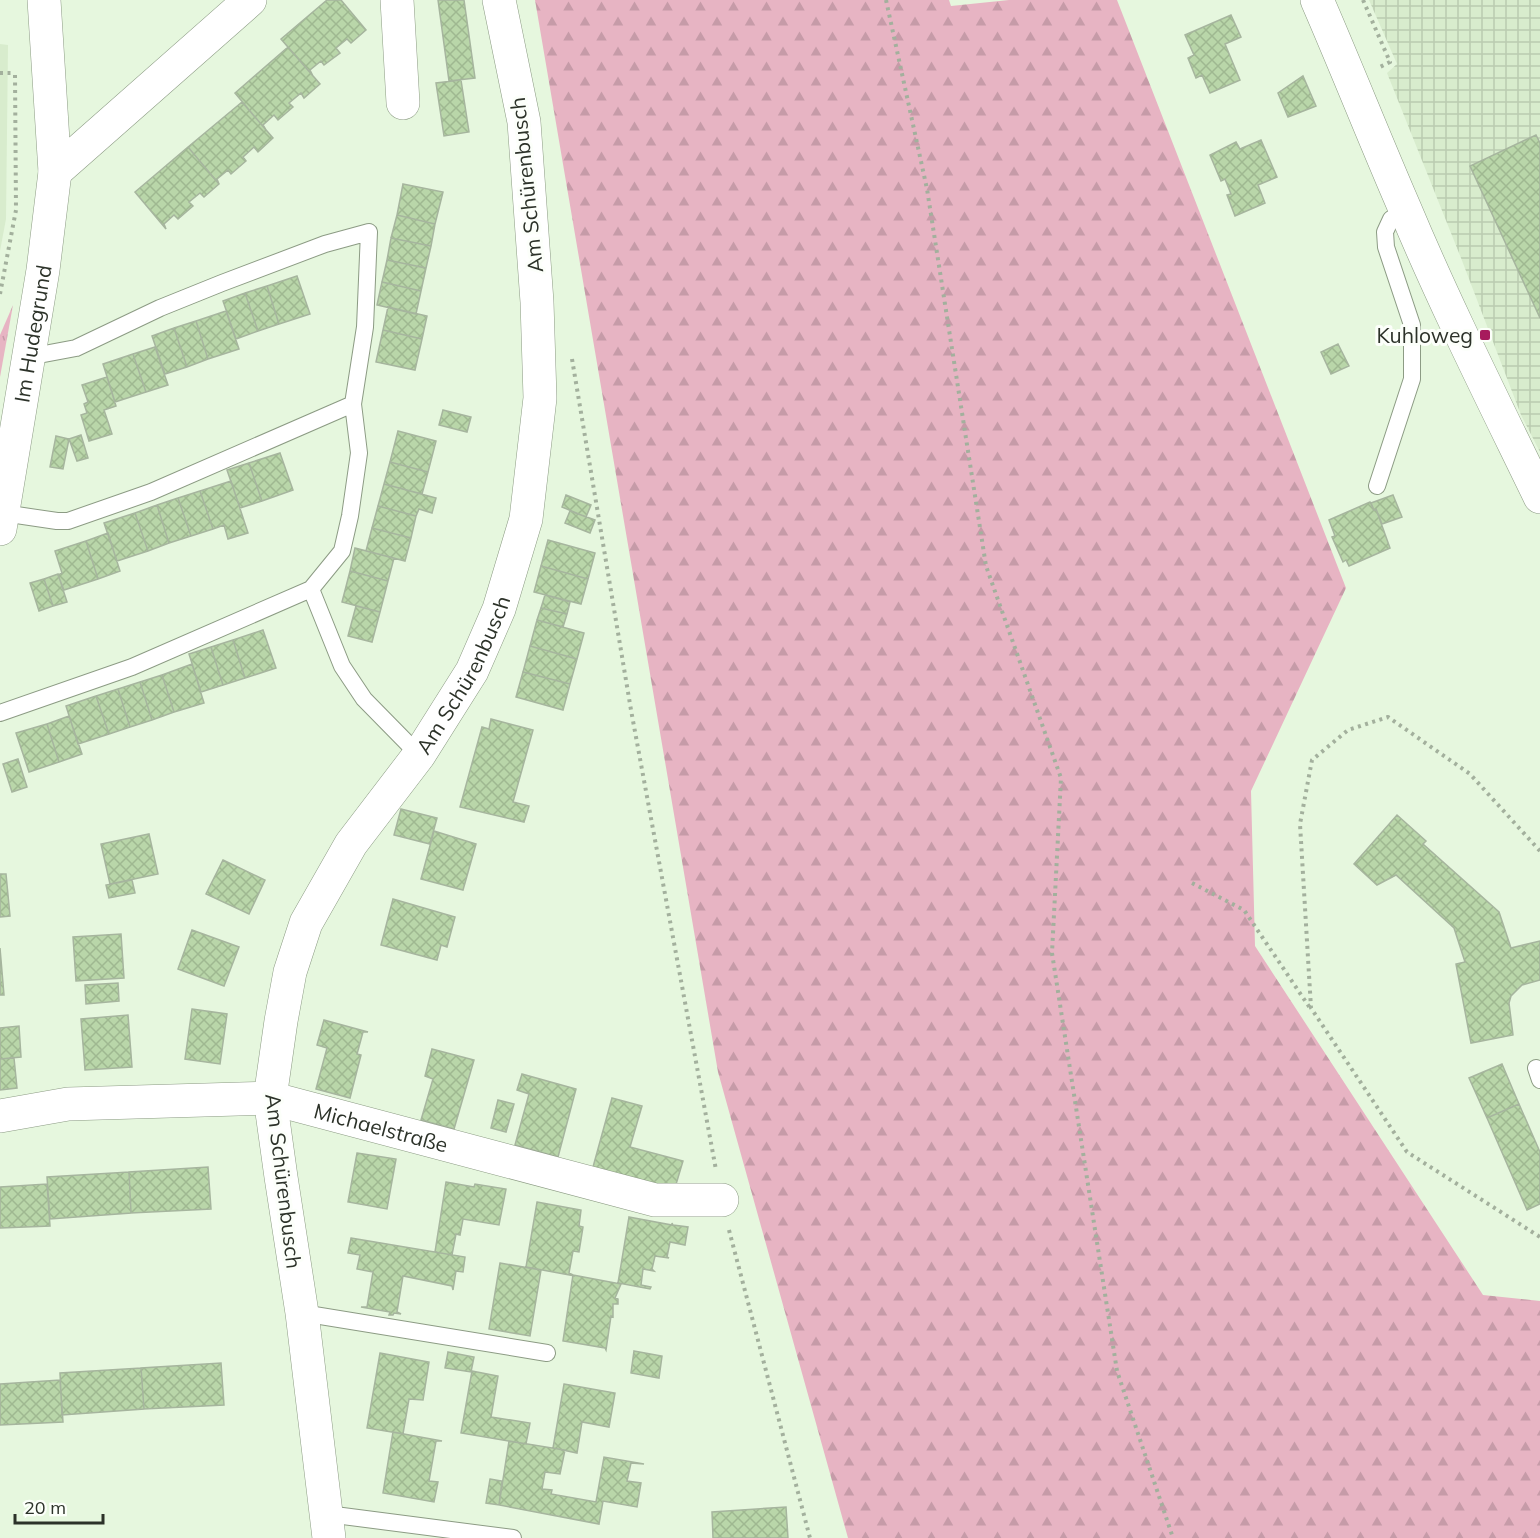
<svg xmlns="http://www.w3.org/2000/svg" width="1540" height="1538" font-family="Mulish,sans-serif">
	<defs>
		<pattern id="industrial-grid" width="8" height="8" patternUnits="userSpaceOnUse" patternTransform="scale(1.5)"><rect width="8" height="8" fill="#d8eccd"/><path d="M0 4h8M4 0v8" fill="none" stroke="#bacbb0"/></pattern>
		<pattern id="forest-firs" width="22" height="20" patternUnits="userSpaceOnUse" patternTransform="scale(1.5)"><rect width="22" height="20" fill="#e7b4c3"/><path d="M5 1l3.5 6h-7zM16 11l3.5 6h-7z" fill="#c69ba8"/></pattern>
		<pattern id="park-tufts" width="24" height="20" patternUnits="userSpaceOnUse" patternTransform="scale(1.5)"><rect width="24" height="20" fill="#e7b4c3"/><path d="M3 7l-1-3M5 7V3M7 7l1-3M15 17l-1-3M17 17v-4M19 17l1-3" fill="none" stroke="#c69ba8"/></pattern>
		<pattern id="building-cross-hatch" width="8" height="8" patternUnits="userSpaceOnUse" patternTransform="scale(1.5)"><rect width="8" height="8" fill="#b9d6a9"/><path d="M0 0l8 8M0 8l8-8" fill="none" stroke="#9fb891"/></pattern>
	</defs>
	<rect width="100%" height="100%" fill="#e6f7de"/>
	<!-- built -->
	<path fill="#d8eccd" d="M0 44 8 45 6 219 0 251Z"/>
	<!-- industrial -->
	<path fill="url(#industrial-grid)" d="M1369 0H1540V452L1521 415 1461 258 1387 73 1397 64Z"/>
	<!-- forest -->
	<path fill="url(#forest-firs)" d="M535 0H949L951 6 1009 0H1117L1346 588 1251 791 1255 946 1483 1295 1540 1301V1538H848L718 1072Z"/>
	<!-- park -->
	<path fill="url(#park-tufts)" d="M13 305 0 377V335Z"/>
	<!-- building -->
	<path fill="url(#building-cross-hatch)" stroke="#a6b59e" stroke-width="1.5" d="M327 0H341L366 30 351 43 347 39 336 48 340 53 324 65 321 61 310 70 313 76 281 39Z
		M438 0H464L475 78 449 81Z
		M1231 15 1241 37 1225 44 1240 80 1210 93 1202 75 1196 78 1188 58 1194 55 1185 35Z
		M288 47 320 84 304 98 301 93 289 103 293 107 278 120 274 115 263 125 266 130 235 93Z
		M1303 76 1316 106 1288 117 1278 93Z
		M461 80 469 132 444 136 436 83Z
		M242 102 273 138 258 152 254 147 243 157 246 161 231 174 228 170 217 179 219 184 188 147Z
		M1536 135 1540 143V318L1470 166Z
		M1261 140 1277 177 1258 185 1265 203 1235 216 1227 195 1231 194 1225 179 1221 181 1210 155 1236 142 1240 149Z
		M188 147 219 184 204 197 200 193 189 202 193 206 178 219 174 215 164 224 166 229 135 192Z
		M403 184 443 192 435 224 397 215Z
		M397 215 435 224 431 246 391 238Z
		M391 238 431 246 426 268 387 260Z
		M387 260 426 268 421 291 382 282Z
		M297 276 310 314 279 324 267 286Z
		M382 282 421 291 416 314 377 305Z
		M267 286 279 324 258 331 245 293Z
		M245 293 258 331 236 339 223 301Z
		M388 307 427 316 422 339 383 330Z
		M226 311 239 349 208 359 196 321Z
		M196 321 208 359 187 367 174 328Z
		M174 328 187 367 165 374 152 336Z
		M383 330 422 339 415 370 376 362Z
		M1338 344 1349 366 1331 374 1321 352Z
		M155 347 168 385 146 392 133 354Z
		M133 354 146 392 115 402 103 364Z
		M107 377 116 406 104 410 112 434 89 441 81 415 87 413 84 404 88 402 82 385Z
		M443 410 471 417 467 432 439 425Z
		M398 431 436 441 428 472 390 462Z
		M81 435 88 458 77 461 69 439Z
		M56 436 69 439 63 469 50 467Z
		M280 453 293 490 262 501 249 463Z
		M390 462 428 472 422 494 384 484Z
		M249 463 262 501 240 508 227 470Z
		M231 481 248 533 228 539 224 525 213 529 200 491Z
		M384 484 436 498 432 513 419 509 416 516 378 506Z
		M200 491 213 529 191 536 178 498Z
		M566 495 591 505 586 517 562 507Z
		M1393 495 1402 517 1382 524 1376 509 1374 510 1371 503Z
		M178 498 191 536 169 543 157 505Z
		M1370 502 1374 510 1376 509 1390 548 1349 566 1346 560 1343 562 1332 537 1335 536 1329 520Z
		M157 505 169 543 148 551 135 513Z
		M378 506 416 516 411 538 372 528Z
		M570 511 595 520 590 533 565 523Z
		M135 513 148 551 117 561 104 523Z
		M372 528 411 538 405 561 366 551Z
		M108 533 120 571 98 579 86 541Z
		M548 540 595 553 588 579 541 566Z
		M86 541 98 579 64 590 58 575 62 573 55 551Z
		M355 548 394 558 388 581 350 571Z
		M541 566 588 579 581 604 534 592Z
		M350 571 388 581 380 612 342 602Z
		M58 574 67 602 53 606 44 579Z
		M44 579 53 606 39 611 30 583Z
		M545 595 570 602 567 614 541 608Z
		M356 606 380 612 372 642 348 636Z
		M541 608 567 614 563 627 537 620Z
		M537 620 584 633 577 659 530 646Z
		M263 630 276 668 245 678 233 640Z
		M233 640 245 678 223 685 211 647Z
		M530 646 577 659 570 684 523 672Z
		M211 647 223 685 201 692 189 654Z
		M192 664 204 703 174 712 162 675Z
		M523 672 570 684 563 710 516 697Z
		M162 675 174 712 152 720 140 682Z
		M140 682 152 720 130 727 118 689Z
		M118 689 130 727 109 734 96 696Z
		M96 696 109 734 78 744 66 706Z
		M69 716 82 754 59 762 47 724Z
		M491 719 533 730 513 802 529 806 524 822 460 807 482 727 489 729Z
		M47 724 59 762 29 772 16 733Z
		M18 759 27 787 12 792 3 764Z
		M401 809 437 818 430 844 394 835Z
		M1397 815 1426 841 1423 844 1499 912 1511 948 1540 941V980L1522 985 1511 996 1509 1003 1513 1035 1471 1043 1456 964 1465 962 1454 928 1396 875 1377 885 1354 864Z
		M434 831 476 844 463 890 421 879Z
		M149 834 158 874 110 884 101 844Z
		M223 860 265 880 249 914 206 894Z
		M0 874H6L10 916 0 917Z
		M132 880 135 893 109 898 106 885Z
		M393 899 455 917 447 947 441 945 437 960 381 945Z
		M192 930 239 947 224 986 178 969Z
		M121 934 124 978 76 981 73 937Z
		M0 948 4 995H0Z
		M118 983 119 1001 86 1004 85 985Z
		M192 1009 227 1014 220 1064 185 1059Z
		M128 1015 132 1067 85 1070 81 1019Z
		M324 1020 368 1032H363L357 1054 361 1055 350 1098 316 1089 327 1048 317 1045Z
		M19 1026 21 1057 0 1059V1028Z
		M432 1049 474 1060 454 1129 421 1120 433 1079 425 1076Z
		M14 1058 17 1088 0 1090V1059Z
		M1502 1064 1519 1104 1487 1118 1469 1078Z
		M522 1074 576 1089 558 1157 515 1145 529 1094 517 1090Z
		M612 1098 642 1106 630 1147 683 1161 674 1191 593 1167Z
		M498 1100 514 1104 506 1132 491 1128Z
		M1519 1104 1540 1152V1204L1527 1210 1487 1118Z
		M357 1153 396 1159 387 1209 348 1202Z
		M208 1167 211 1209 131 1213 129 1172Z
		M129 1172 131 1213 50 1219 47 1177Z
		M446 1182 474 1187 475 1184 506 1189 499 1225 463 1219 460 1235 456 1234 452 1255 435 1252Z
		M47 1184 50 1226 0 1228V1187Z
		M537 1202 581 1210 579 1226 583 1227 579 1252 573 1251 569 1273 575 1276 526 1267Z
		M629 1217 672 1225V1223L673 1225 688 1227 685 1245 670 1242 667 1257 669 1258 655 1256 652 1269 654 1271 643 1269 641 1285 651 1287 650 1289 618 1283Z
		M351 1238 465 1257 463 1272 456 1271 453 1290 452 1286 403 1276 397 1312 401 1314 394 1313 393 1315H389L390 1312 361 1307H367L373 1272 357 1269 360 1255 348 1253Z
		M500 1263 541 1270 530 1336 489 1329Z
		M573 1275 621 1284 615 1298 618 1299V1304H613V1317L611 1316 606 1350 605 1348 563 1341Z
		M634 1351 662 1356 659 1378 631 1373Z
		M448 1352 474 1357 471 1372 445 1368Z
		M380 1353 429 1362 423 1400 409 1399 403 1434 367 1428Z
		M221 1363 224 1405 144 1409 141 1368Z
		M141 1368 144 1409 62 1415 60 1373Z
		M472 1371 498 1376 491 1417 530 1423 526 1444 461 1433Z
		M60 1380 63 1422 0 1425V1384Z
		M564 1384 615 1393 609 1427 582 1422 577 1453 553 1448Z
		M393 1432 442 1441H436L429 1481 438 1482 434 1502 383 1493Z
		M509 1441 565 1450 560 1474 545 1472 542 1489 552 1490 551 1494 596 1502 604 1457 644 1464 631 1463 627 1481 641 1483 637 1507 603 1501 599 1524 499 1505Z
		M490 1479 502 1481 499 1505 486 1503Z
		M786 1507 788 1538H713L712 1512Z"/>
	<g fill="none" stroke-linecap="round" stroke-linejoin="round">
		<!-- service casing -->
		<g stroke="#8c9b84" stroke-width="18">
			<path id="service" d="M28 357 76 348 160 308 222 283 325 244 369 232 365 327 353 404 359 453 350 516 342 551 311 589
				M1377 486 1412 379V325L1386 247 1385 232 1391 219 1405 210
				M3 513 57 521H68L151 492 353 404
				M0 713 132 667 311 589 342 666 364 699 419 755
				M1536 1068 1540 1080
				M302 1313 547 1353
				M327 1514 513 1538"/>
		</g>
		<!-- minor casing -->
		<g stroke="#8c9b84" stroke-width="34">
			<g id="minor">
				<path d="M44 0 55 172 250 0"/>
				<path d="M397 0 403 103"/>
				<path d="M1317 0C1347 69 1375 140 1405 209 1446 307 1494 402 1540 497"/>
				<path id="s1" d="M0 529 43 270 55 172"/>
				<path id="s2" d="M0 1116 68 1104 270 1098 655 1200H722"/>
				<path id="s3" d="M329 1538 302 1313 281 1177 270 1098 281 1021 290 972 306 923 351 844 419 755 472 671 499 609 526 519 540 398 537 302 524 122 499 0"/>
			</g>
		</g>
		<!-- path -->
		<path stroke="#a3b09d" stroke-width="4" stroke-dasharray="3 4.5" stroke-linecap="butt" d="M886 0 927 189 986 566 1061 778 1052 953 1117 1371 1173 1538
			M1363 0 1390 62 1380 67
			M0 73H15
			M0 294 16 210 15 74
			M572 359 631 710 716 1170
			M1540 851 1470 774 1388 717 1348 730 1312 760 1300 824 1311 1008 1407 1152 1540 1237
			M1192 883 1244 910 1310 1008
			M729 1230 810 1538"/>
		<!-- service -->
		<use href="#service" stroke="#fff" stroke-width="16"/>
		<!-- minor -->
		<use href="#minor" stroke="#fff" stroke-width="33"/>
	</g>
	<!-- markers -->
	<rect fill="#a71b5d" stroke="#fcfffa" stroke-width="2" x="1479" y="329" width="12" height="12" rx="3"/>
	<g text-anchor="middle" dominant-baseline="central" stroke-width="6" stroke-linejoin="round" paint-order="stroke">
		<!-- street labels -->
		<g font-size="21" fill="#2c3229" stroke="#fcfffa">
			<text transform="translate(526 185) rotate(-96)">Am Schürenbusch</text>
			<text stroke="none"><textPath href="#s1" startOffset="198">Im Hudegrund</textPath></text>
			<text stroke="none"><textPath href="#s3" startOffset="918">Am Schürenbusch</textPath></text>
			<text stroke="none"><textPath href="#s2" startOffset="386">Michaelstraße</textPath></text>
			<text transform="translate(284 1181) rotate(83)">Am Schürenbusch</text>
		</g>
		<!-- poi labels -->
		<g font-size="21" fill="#2c3229" stroke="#fcfffa" text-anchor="end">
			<text x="1473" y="335">Kuhloweg</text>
		</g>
	</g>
	<!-- scale -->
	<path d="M15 1514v9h88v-9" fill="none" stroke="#2c3229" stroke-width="3"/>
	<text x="24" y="1514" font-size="18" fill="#2c3229" stroke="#fcfffa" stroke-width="4.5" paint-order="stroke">20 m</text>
</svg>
